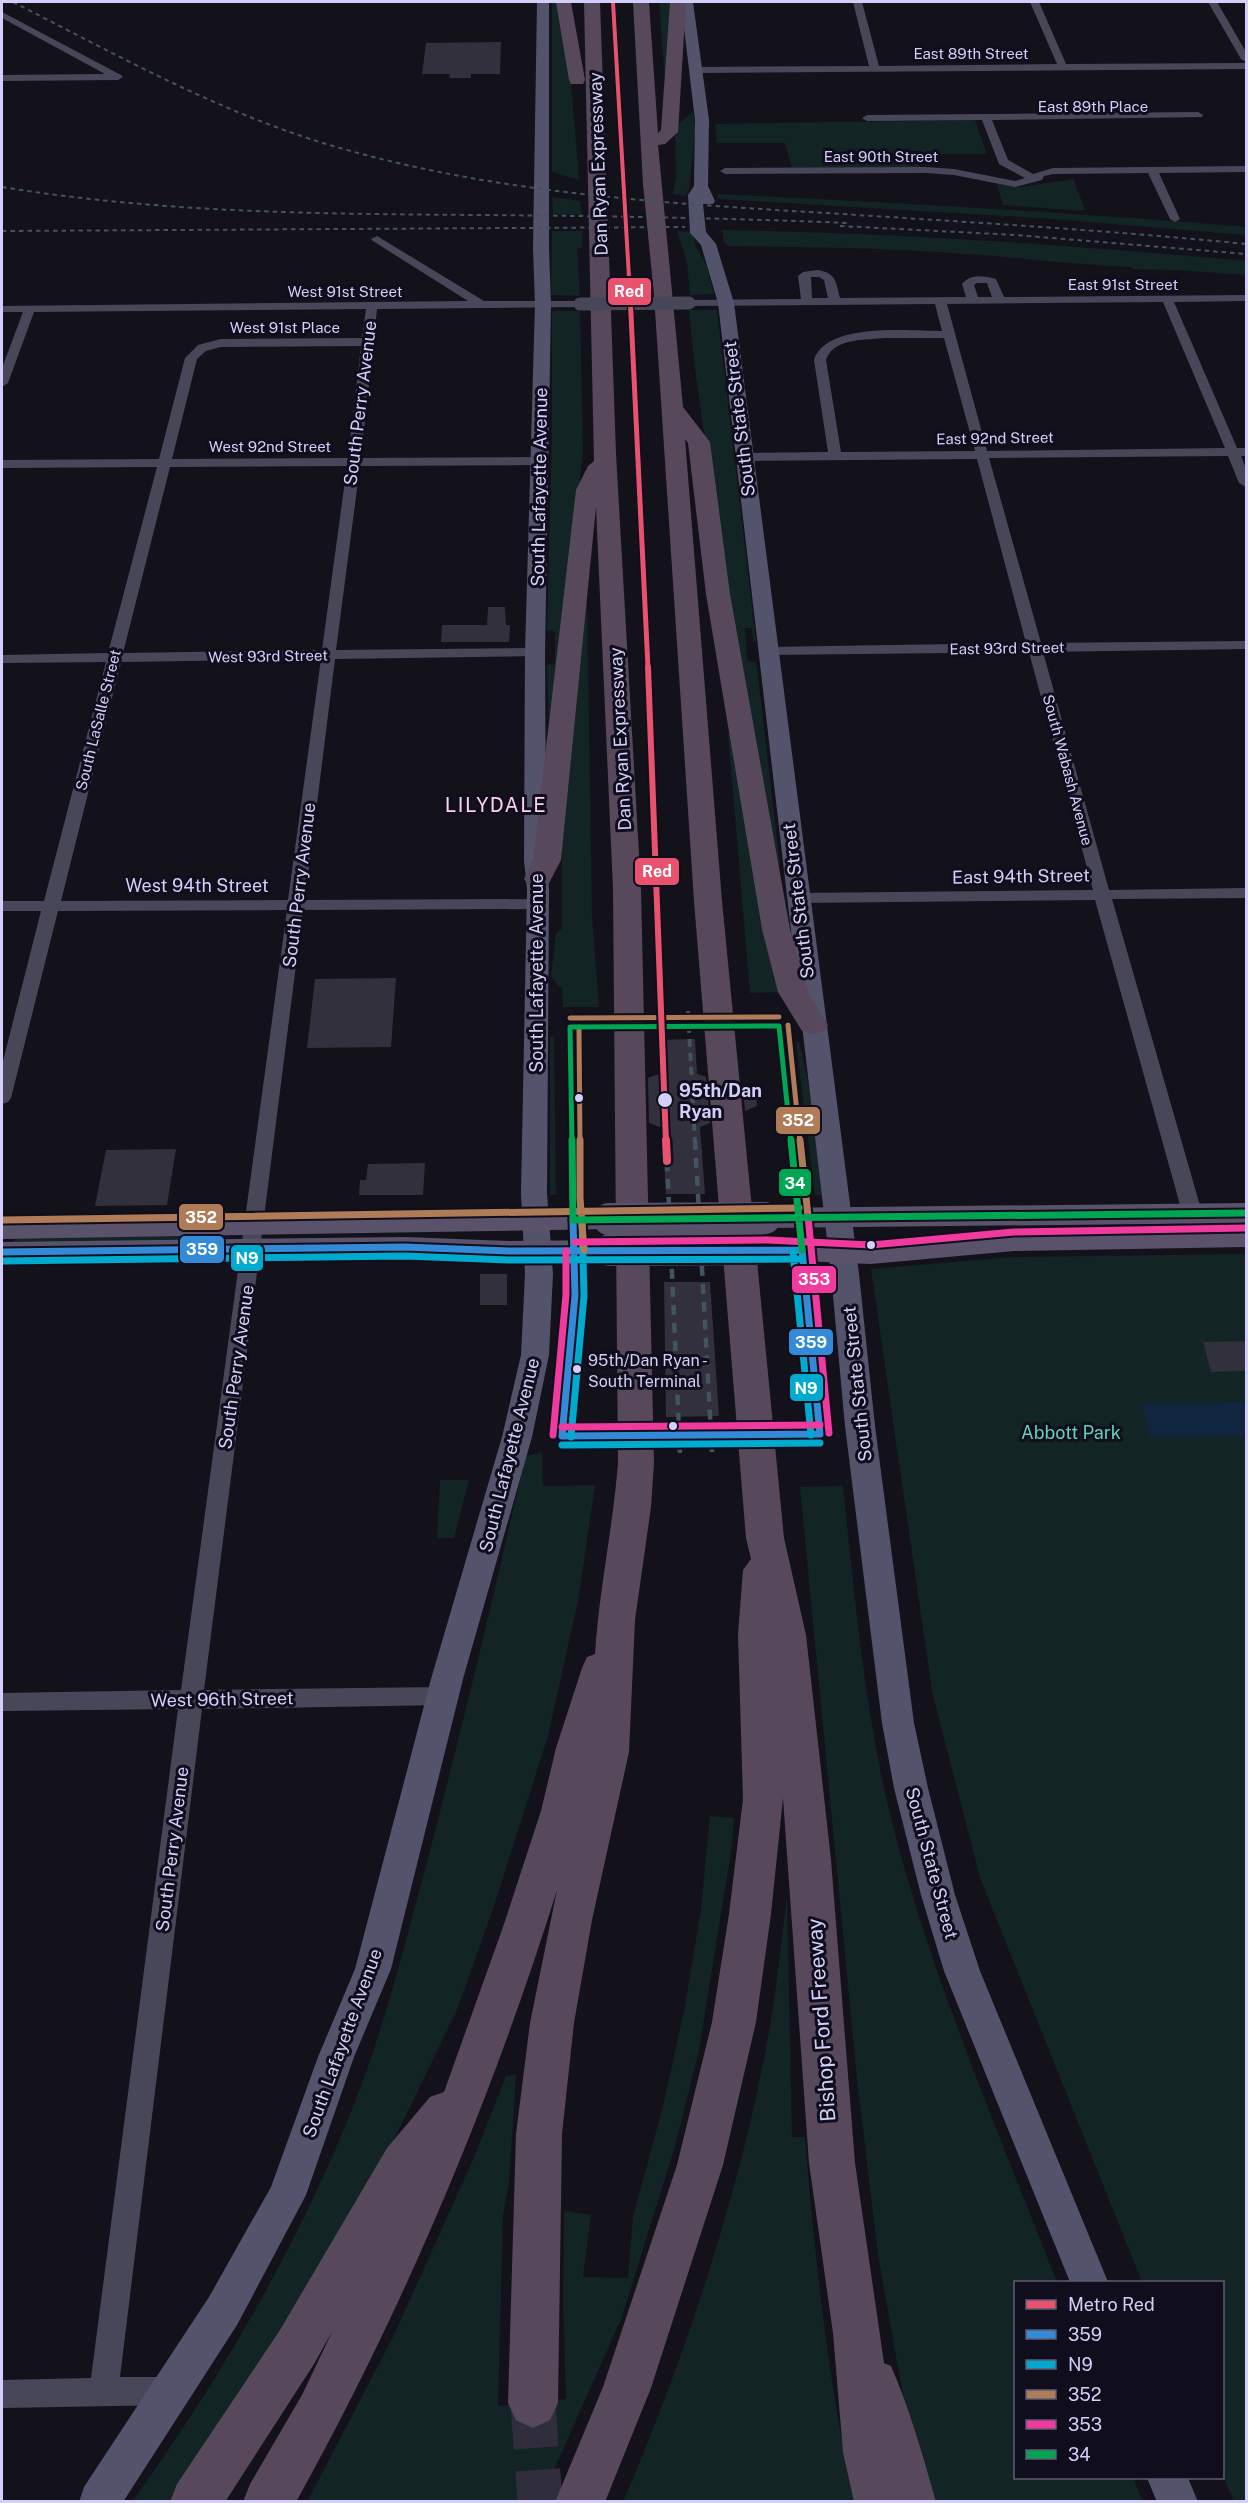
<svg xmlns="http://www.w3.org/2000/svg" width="1248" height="2503" font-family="'Public Sans',sans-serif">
	<rect width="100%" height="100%" fill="#13121a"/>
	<!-- green -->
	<path fill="#122424" d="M552 2H558L568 46 579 180 552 172Z
		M659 2H672L673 10 665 80Z
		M693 112 695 132 689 190 685 196 673 194 676 178 675 126Z
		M975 120 987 154H916L920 167 792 168 785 143H717L715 124Z
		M1073 179 1085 209 1082 211 1003 205 997 184 1021 187Z
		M718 194C894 203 1070 212 1246 227V235L1039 218 718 199Z
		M552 197 580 201 582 215 553 214Z
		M722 230C897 233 1072 245 1246 261V275L1177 270 1132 269 1131 267C1081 265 1031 259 981 255 897 248 813 247 729 246L724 242Z
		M552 231H583L582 248H577L580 296 551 295Z
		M677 231 693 232 695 245 706 264 714 294 690 295 687 262Z
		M689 310H717L756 641H753L752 628H745L747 661 755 662 757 668 780 865H774L733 635 695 369Z
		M555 311H580L583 453 545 775 544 738 549 737 547 665 555 664V632L547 630 552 433V312Z
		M587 595 592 916 599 1007H563L562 987 558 986 551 976 556 933 562 929V795Z
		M728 733H734L782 992 750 993Z
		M554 1036 556 1195H550V1037Z
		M796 1042H799C813 1092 816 1144 822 1195H815Z
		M205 1235 206 1240 14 1243 15 1238Z
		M1246 1254V2501H1234L1223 2476 1222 2282H1142L980 1878 932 1691 871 1269 1011 1257Z
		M542 1452 543 1486 595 1485 579 1596 548 1736 493 1909 457 2010 362 2206 177 2501 132 2502C221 2378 303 2237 358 2094 388 2015 408 1932 430 1851 463 1722 495 1592 524 1462L526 1456Z
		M440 1480H469L454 1538H437Z
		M843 1486C856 1608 866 1730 899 1849 940 1997 1001 2139 1057 2282H1016V2478H1133L1143 2501H927L904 2401 878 2255 857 2079 800 1487Z
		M710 1816 734 1818 732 1846 699 2050 676 2143 622 2317 540 2501 307 2502 393 2337 475 2155 506 2076 516 2075 509 2183 503 2215 498 2406 566 2399 563 2304 564 2211 591 2215 583 2277 628 2278 633 2217 663 2106 685 2006 701 1909Z
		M787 1895 792 2137H805C815 2260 828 2381 854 2501L623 2502C685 2357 738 2198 767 2043 776 1994 781 1945 787 1895Z"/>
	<!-- water -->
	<path fill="#12253e" d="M1246 1402V1436L1150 1437 1142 1403Z"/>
	<!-- building -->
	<path fill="#31303c" d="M501 42 500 74H471V78H449L450 74H422L426 43Z
		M488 607H505L506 625H510L509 642H441L442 625H487Z
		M396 978 391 1047 307 1048 315 979Z
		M695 1039 697 1074 706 1077 710 1123 700 1127 705 1194H666L662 1128 649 1123 648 1078 659 1074 658 1040Z
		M743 1090 756 1094 757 1106 745 1111Z
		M176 1149 167 1205 95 1206 106 1150Z
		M425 1163 423 1195H359L360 1180H366L368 1164Z
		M480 1274H507V1305H480Z
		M664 1282H710L719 1416 666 1417Z
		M1246 1341V1371L1211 1372 1203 1342Z"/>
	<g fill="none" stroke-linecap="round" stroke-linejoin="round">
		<!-- highway-tunnel -->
		<path stroke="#302e3c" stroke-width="45" stroke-dasharray="45 22" stroke-linecap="butt" d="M533 2403 540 2502"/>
		<!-- street -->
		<path fill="#48475a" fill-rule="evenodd" d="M853 2H862L879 66 1057 64 1030 2H1039L1066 64 1246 63V69L696 73 691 70 696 67 869 66Z
			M1208 2H1217L1246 52V62L1241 59Z
			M2 12 121 75 123 77 118 80 2 81V75L105 74 2 18Z
			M1198 112 1203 115 1202 117 992 120 1008 160 1033 174 1053 168 1246 166V172L1159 173 1180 219 1175 222 1170 219 1148 173 1053 174 1044 176 1042 180 1015 187 954 175 926 173 725 174 720 171 725 168 926 167 954 169 1015 181 1025 178 999 164 982 120 867 121 862 118 867 115Z
			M377 236 484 301H580L586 304 580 307 377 309 361 458 539 457 545 461 539 465 360 466 336 650 535 648 542 652 535 656 335 659 305 900 538 899 546 904 538 909 303 910 204 1690 443 1687 451 1689 455 1696 451 1703 443 1705 202 1709 120 2377H170L180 2381 184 2391 180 2401 170 2405 2 2408V2380L91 2378 178 1709 2 1711V1693L181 1690 287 910 58 911 11 1098 8 1102 2 1104V1065L41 911H2V901H44L106 662 2 663V655L108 653 157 467 2 468V460L159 459 185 358 198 345 221 339 362 338 366 309 34 312 8 383 2 387V368L23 312H2V306L468 301 373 241 371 239ZM361 346 348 458 172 459 197 359 206 351 221 347ZM347 466 322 650 123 653 170 467ZM321 659 288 900 61 901 121 662Z
			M818 270C836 273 836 282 840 298L966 297 962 284C971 273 984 276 996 279L1004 297 1246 295V301L1174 302 1237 448H1246V456H1241L1246 469V487L1239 483 1228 456 989 458 1041 643 1246 641V649L1043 652 1109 890 1246 888V898L1112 899 1209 1237 1206 1242 1199 1244 1192 1242 1189 1237 1095 900 797 903 789 898 797 893 1093 890 1029 652 767 655 760 651 767 647 1026 643 977 459 744 461 738 457 744 453 828 452 814 360C826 322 909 331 942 331L935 304 689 306 683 303 689 300 801 299 798 276 803 272ZM811 277H819L824 280 828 298H812ZM977 283H987L992 297H978L974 285ZM1163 302 1225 448 987 451 947 304ZM885 338H944L975 451 841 452 826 360C833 338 865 340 885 338Z"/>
		<!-- secondary -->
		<path fill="#54536c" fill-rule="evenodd" d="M537 2H549V248L551 304 545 652 546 860 549 889 547 1193 553 1274 549 1355 532 1437 463 1679 391 1969 354 2057 306 2195 237 2325 123 2502H79L84 2487 209 2297 271 2187 318 2057 355 1969 431 1679 502 1437 521 1355 525 1274 521 1193 527 889 524 860 525 652 535 304 533 248Z
			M681 2H693L709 120 708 186 715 201 713 204H703L706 232 716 244 734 303 859 1274 875 1426 914 1723 928 1788 955 1895 980 1971 1108 2282H1070L944 1971 921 1895 894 1788 882 1723 845 1426 831 1274 718 303 701 245 690 233 688 195 694 186 695 120Z
			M1147 2478H1188L1198 2502H1157Z"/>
		<!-- primary -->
		<path fill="#5a516b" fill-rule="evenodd" d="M1246 1203V1223L765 1228 755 1225 750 1218 755 1211 765 1208Z
			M609 1209 619 1212 624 1219 619 1226 609 1229 2 1239V1219Z
			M1246 1227V1247L1014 1251 871 1264 757 1259 746 1256 742 1249 746 1242 757 1239 871 1244 1014 1231Z
			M405 1237 509 1241 610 1240 621 1243 625 1250 621 1257 610 1260 509 1261 405 1257 2 1262V1242Z"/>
		<!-- highway -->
		<path fill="#58485b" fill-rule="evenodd" d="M556 2H571L585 80 583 84H571L569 80Z
			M584 2H600L616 454 641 889 654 1463 651 1507 635 1620 629 1752 592 1920 574 2023 562 2134 558 2403 550 2420 533 2428 516 2420 508 2403 516 2134 530 2023 557 1890C491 2101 404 2308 296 2502H243L250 2484 302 2395 333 2330 314 2364 225 2502H170L177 2484 280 2330 387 2148 430 2097 444 2092 503 1927 541 1811 556 1748 582 1668 587 1657 595 1654C599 1590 613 1527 618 1463L613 889 596 507 561 860 548 885 538 887 528 885 524 879 533 860 576 490 588 466 594 461Z
			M633 2H649L658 133 661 130 670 2H686L678 132 665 144 658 145 683 407 710 442 730 594 790 929 808 992 828 1025 824 1031 813 1034 802 1031 778 992 762 929 706 594 688 443 685 439 722 901 784 1538 806 1635 831 1860 855 2163 884 2363 891 2366C910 2410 923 2456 936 2502H854L843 2452 833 2333 809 2163 783 1798 771 1914 756 2022 723 2165 651 2388 605 2502H555L603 2387 677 2165 712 2022 729 1914 743 1799 738 1634 743 1570 751 1559 746 1538 694 901 654 295 643 184Z"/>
		<!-- rail-far2 -->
		<path stroke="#425461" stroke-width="2" stroke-dasharray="4.5 4" stroke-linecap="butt" d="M13 2C117 55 220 113 333 146 493 193 660 203 826 213 966 222 1106 230 1246 244
			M2 187C161 213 321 214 482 215 604 216 727 218 849 223
			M840 226 1016 235 1246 254
			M2 231 685 227"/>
		<!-- rail-far1 -->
		<path stroke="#425461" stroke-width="4" stroke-dasharray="8 6" stroke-linecap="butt" d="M688 1011 695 1142"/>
		<!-- rail -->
		<path stroke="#425461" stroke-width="4.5" stroke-dasharray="10 8" stroke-linecap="butt" d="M695 1140 712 1452
			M667 1161 680 1453"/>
		<!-- street-bridge -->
		<path stroke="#48475a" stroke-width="13" d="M580 304 689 303"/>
		<!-- primary-bridge -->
		<path stroke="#5a516b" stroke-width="32" d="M609 1219 765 1218
			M610 1250 757 1249"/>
		<!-- bus-1 casing -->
		<g stroke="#100e1d" stroke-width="11">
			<path id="bus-1" d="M802 1250 820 1434
				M2 1252 405 1247 509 1251 802 1250
				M562 1436 820 1434
				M562 1436 575 1295 573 1220"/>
		</g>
		<!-- bus-2 casing -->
		<g stroke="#100e1d" stroke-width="11">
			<path id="bus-2" d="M793 1251 811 1435
				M2 1261 405 1256 509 1260 802 1259
				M571 1437 584 1296 582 1220
				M562 1445 820 1443"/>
		</g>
		<!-- bus-3-far1 casing -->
		<g stroke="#100e1d" stroke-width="9">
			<path id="bus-3-far1" d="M570 1018 779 1017
				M788 1025 800 1142
				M579 1027 580 1142"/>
		</g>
		<!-- bus-3 casing -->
		<g stroke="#100e1d" stroke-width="11">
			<path id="bus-3" d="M580 1140V1198L584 1250
				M800 1140 808 1216
				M2 1220 799 1208"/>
		</g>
		<!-- bus-4 casing -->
		<g stroke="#100e1d" stroke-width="11">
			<path id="bus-4" d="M808 1216 829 1433
				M575 1242 768 1240 871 1245 1014 1232 1246 1228
				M562 1427 820 1425
				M553 1435 566 1295V1251"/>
		</g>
		<!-- bus-5-far1 casing -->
		<g stroke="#100e1d" stroke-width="9">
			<path id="bus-5-far1" d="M779 1026 791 1142
				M570 1027 779 1026
				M570 1027 572 1142"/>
		</g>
		<!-- bus-5 casing -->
		<g stroke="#100e1d" stroke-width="11">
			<path id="bus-5" d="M572 1140 573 1220
				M791 1140 802 1250
				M573 1220 1246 1213"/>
		</g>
		<!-- bus-1 -->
		<use href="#bus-1" stroke="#338bd7" stroke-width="7"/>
		<!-- bus-2 -->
		<use href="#bus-2" stroke="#00a9ce" stroke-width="7"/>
		<!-- bus-3-far1 -->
		<use href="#bus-3-far1" stroke="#b07c57" stroke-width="5"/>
		<!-- bus-3 -->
		<use href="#bus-3" stroke="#b07c57" stroke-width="7"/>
		<!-- bus-4 -->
		<use href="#bus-4" stroke="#f13a9d" stroke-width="7"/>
		<!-- bus-5-far1 -->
		<use href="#bus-5-far1" stroke="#00a651" stroke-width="5"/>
		<!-- bus-5 -->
		<use href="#bus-5" stroke="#00a651" stroke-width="7"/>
		<!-- metro-1-far3 casing -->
		<g stroke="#100e1d" stroke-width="6">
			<path id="metro-1-far3" d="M613 2 630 295"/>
		</g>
		<!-- metro-1-far2 casing -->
		<g stroke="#100e1d" stroke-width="8">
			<path id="metro-1-far2" d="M630 294 648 668"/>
		</g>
		<!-- metro-1-far1 casing -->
		<g stroke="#100e1d" stroke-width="10">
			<path id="metro-1-far1" d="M648 667 666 1142"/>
		</g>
		<!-- metro-1 casing -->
		<g stroke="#100e1d" stroke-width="13">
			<path id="metro-1" d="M666 1140 667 1161"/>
		</g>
		<!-- metro-1-far3 -->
		<use href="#metro-1-far3" stroke="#e8526e" stroke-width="4"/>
		<!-- metro-1-far2 -->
		<use href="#metro-1-far2" stroke="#e8526e" stroke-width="5"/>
		<!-- metro-1-far1 -->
		<use href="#metro-1-far1" stroke="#e8526e" stroke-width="6"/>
		<!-- metro-1 -->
		<use href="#metro-1" stroke="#e8526e" stroke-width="8"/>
	</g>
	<!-- markers -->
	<g fill="#d3cffa" stroke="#100e1d" stroke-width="2">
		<circle cx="579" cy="1098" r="5"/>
		<circle cx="665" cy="1100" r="8"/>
		<circle cx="871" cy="1245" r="5"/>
		<circle cx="577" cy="1369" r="5"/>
		<circle cx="673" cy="1426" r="5"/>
	</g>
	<g text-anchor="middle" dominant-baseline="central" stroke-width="6" stroke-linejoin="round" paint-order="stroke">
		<!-- far-street labels -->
		<g font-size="15" fill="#d3cffa" stroke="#100e1d">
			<text x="971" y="53">East 89th Street</text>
			<text x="1093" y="106">East 89th Place</text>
			<text x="881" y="156">East 90th Street</text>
			<text x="1123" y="284">East 91st Street</text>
			<text x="345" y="291">West 91st Street</text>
			<text x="285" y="327">West 91st Place</text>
			<text transform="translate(995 438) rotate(-1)">East 92nd Street</text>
			<text x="270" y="446">West 92nd Street</text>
			<text transform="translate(1007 648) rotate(-1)">East 93rd Street</text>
			<text transform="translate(268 656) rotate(-1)">West 93rd Street</text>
			<text transform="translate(98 720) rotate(-76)">South LaSalle Street</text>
			<text transform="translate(1068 770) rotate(75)">South Wabash Avenue</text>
		</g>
		<!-- bus labels -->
		<g font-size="16" fill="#d3cffa" stroke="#100e1d" text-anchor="start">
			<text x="588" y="1360">95th/Dan Ryan -<tspan x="588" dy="21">South Terminal</tspan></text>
		</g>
		<!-- street labels -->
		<g font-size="18" fill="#d3cffa" stroke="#100e1d">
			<text transform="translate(598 164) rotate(-92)">Dan Ryan Expressway</text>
			<text transform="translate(360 403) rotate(-83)">South Perry Avenue</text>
			<text transform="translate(739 419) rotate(-97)">South State Street</text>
			<text transform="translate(539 487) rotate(-89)">South Lafayette Avenue</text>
			<text transform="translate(620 739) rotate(-93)">Dan Ryan Expressway</text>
			<text transform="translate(1021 876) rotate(-1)">East 94th Street</text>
			<text x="197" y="885">West 94th Street</text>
			<text transform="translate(299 885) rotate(-83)">South Perry Avenue</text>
			<text transform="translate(798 901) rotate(-97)">South State Street</text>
			<text transform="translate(536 973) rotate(-90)">South Lafayette Avenue</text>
			<text transform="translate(236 1367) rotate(-82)">South Perry Avenue</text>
			<text transform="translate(857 1384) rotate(-96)">South State Street</text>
			<text transform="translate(509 1455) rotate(-76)">South Lafayette Avenue</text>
			<text transform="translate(222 1699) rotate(-1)">West 96th Street</text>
			<text transform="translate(172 1849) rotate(-83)">South Perry Avenue</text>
			<text transform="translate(932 1863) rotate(75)">South State Street</text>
			<text transform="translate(342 2043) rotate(-70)">South Lafayette Avenue</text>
		</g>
		<!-- stop labels -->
		<g font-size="18" font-weight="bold" fill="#d3cffa" stroke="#100e1d" text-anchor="start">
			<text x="679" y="1090">95th/Dan<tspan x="679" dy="21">Ryan</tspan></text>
		</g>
		<!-- park labels -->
		<g font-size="18" fill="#63d2b3" stroke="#100e1d">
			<text x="1071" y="1432">Abbott Park</text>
		</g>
		<!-- neighbourhood labels -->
		<g font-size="20" letter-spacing="1.5" fill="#fbd1ed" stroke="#100e1d">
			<text x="496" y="805">LILYDALE</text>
		</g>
		<!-- near-street labels -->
		<g font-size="21" fill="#d3cffa" stroke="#100e1d">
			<text transform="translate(821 2020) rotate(-94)">Bishop Ford Freeway</text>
		</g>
	</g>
	<g stroke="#100e1d" stroke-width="2">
		<rect x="607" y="277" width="45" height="29" rx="6" fill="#e8526e"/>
		<rect x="634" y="857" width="46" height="29" rx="6" fill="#e8526e"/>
		<rect x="775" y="1106" width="46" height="29" rx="6" fill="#b07c57"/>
		<rect x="778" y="1168" width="34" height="29" rx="6" fill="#00a651"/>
		<rect x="178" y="1203" width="46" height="28" rx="6" fill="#b07c57"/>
		<rect x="179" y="1235" width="46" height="29" rx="6" fill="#338bd7"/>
		<rect x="230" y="1244" width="34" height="28" rx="6" fill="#00a9ce"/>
		<rect x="791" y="1265" width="46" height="29" rx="6" fill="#f13a9d"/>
		<rect x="788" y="1328" width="46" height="28" rx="6" fill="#338bd7"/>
		<rect x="789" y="1373" width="35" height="29" rx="6" fill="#00a9ce"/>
	</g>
	<g font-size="16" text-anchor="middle" font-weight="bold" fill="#fff">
		<text x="629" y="297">Red</text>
		<text x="657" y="877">Red</text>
		<text x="798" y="1126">352</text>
		<text x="795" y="1189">34</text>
		<text x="201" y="1223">352</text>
		<text x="202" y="1255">359</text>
		<text x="247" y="1264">N9</text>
		<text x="814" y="1285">353</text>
		<text x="811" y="1348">359</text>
		<text x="806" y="1394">N9</text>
	</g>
	<!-- border -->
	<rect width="1248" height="2503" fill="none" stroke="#d3cffa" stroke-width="6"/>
	<!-- legend -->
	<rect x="1014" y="2281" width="210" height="198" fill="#100e1d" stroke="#5e5b75" stroke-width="1.5"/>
	<rect x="1026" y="2300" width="30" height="9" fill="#e8526e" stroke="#5e5b75" stroke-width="1.5"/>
	<text x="1068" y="2311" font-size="18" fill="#d3cffa">Metro Red</text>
	<rect x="1026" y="2330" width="30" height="9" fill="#338bd7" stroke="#5e5b75" stroke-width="1.5"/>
	<text x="1068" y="2341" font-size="18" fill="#d3cffa">359</text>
	<rect x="1026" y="2360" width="30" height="9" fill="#00a9ce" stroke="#5e5b75" stroke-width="1.5"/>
	<text x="1068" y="2371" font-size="18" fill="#d3cffa">N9</text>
	<rect x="1026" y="2390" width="30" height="9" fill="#b07c57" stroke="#5e5b75" stroke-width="1.5"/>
	<text x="1068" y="2401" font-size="18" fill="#d3cffa">352</text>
	<rect x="1026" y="2420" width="30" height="9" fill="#f13a9d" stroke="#5e5b75" stroke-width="1.5"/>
	<text x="1068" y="2431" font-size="18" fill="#d3cffa">353</text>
	<rect x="1026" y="2450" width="30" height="9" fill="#00a651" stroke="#5e5b75" stroke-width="1.5"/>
	<text x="1068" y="2461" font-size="18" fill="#d3cffa">34</text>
</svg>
